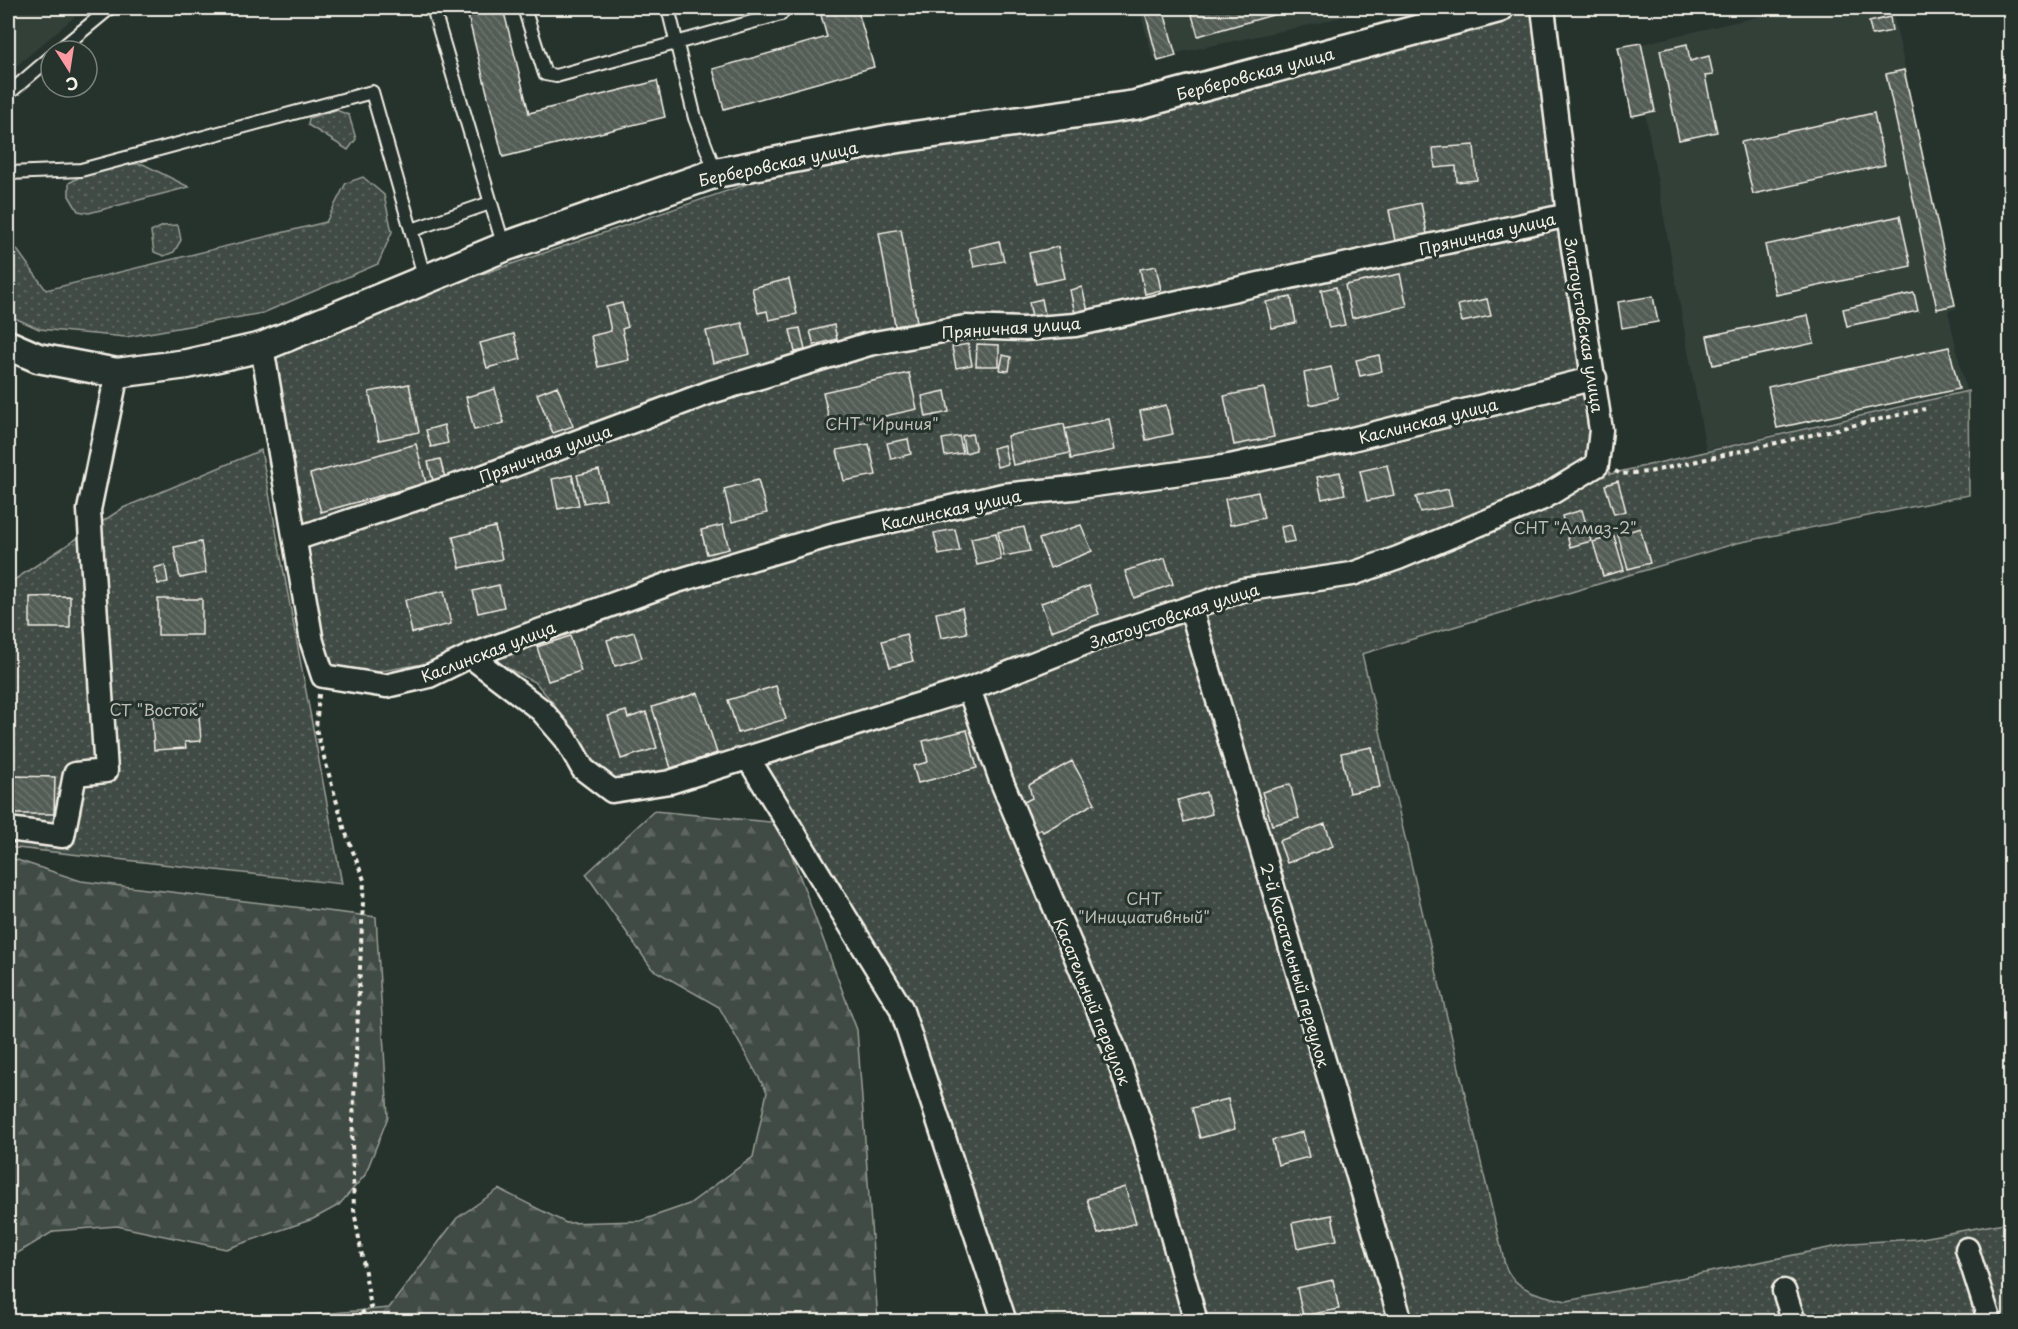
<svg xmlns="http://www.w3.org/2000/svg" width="2018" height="1329" font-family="'Playpen Sans',sans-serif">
	<defs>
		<pattern id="green-dots" width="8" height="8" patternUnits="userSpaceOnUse" patternTransform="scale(1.5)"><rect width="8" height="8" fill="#414b45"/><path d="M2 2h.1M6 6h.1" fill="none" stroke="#5d6560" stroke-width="1.8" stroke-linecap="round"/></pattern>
		<pattern id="forest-firs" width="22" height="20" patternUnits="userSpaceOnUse" patternTransform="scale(1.5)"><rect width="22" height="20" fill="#414b45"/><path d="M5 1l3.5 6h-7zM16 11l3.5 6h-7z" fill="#5d6560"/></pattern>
		<pattern id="building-back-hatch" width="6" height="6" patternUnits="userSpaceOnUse" patternTransform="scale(1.5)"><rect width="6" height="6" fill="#525c55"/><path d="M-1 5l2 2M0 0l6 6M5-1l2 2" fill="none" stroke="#6c746d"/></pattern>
	</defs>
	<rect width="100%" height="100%" fill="#26332d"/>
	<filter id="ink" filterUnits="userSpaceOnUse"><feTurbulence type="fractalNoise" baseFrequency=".0167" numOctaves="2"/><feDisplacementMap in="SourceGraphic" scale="12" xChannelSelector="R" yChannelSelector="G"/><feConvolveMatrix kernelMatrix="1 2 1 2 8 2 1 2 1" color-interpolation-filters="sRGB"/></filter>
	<g filter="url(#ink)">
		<!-- built -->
		<path fill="#333f39" d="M8 8H85L8 73Z
			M1139 8H1374L1319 23 1153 58Z
			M1794 8H1892L1957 308 1948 311 1966 390 1706 450 1633 46Z"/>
		<!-- green -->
		<path fill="url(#green-dots)" stroke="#9a9e96" stroke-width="1.5" d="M1522 8H1538L1599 436 1610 474 1968 391 1969 495 1737 543 1362 654 1505 1265C1514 1291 1543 1296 1567 1301L1853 1243 1916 1239 2010 1222V1321H996L895 1010 740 756 611 785 585 774 554 704 536 683 491 659 440 661 340 678 320 653 267 347 830 156 964 145 1170 105Z
			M336 110 349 115 356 139 348 150 308 125 309 118Z
			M122 164H143L189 187 89 213 78 211 69 196V183L83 175Z
			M363 177 384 195 392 232 378 264 263 313 126 337 39 329 8 315V237L46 290 326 222 346 183Z
			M178 225 181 240 174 252 164 256 154 252 151 232 163 226Z
			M261 450 342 884 8 847V584L123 508Z"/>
		<!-- forest -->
		<path fill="url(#forest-firs)" stroke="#9a9e96" stroke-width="1.5" d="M654 811 770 822 778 818 857 1030 878 1321 230 1322 389 1308 457 1218 499 1189 566 1223 640 1221 689 1204 753 1157 767 1092 719 1007 652 969 586 874Z
			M8 857 81 881 376 917 388 1117 365 1175 339 1205 313 1219 226 1249 117 1226 54 1231 8 1259Z"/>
		<!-- building -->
		<path fill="url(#building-back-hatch)" stroke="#f4f1e8" stroke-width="1.5" d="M466 8H503L529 113 657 81 665 117 503 157Z
			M819 8H857L874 67 724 109 713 69 827 37Z
			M1144 8H1163L1176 56 1158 61Z
			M1190 8H1293L1294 9 1198 36Z
			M1890 17 1892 31 1872 35 1869 22Z
			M1641 43 1655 111 1632 116 1618 47Z
			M1687 44 1690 61 1709 56 1713 75 1705 76 1717 132 1679 140 1660 50Z
			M1904 70 1955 305 1937 309 1886 74Z
			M1874 113 1885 165 1753 194 1741 142Z
			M1474 145 1477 180 1457 182 1456 166 1435 168 1433 148Z
			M1421 203 1427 234 1395 241 1389 210Z
			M1900 216 1911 266 1776 295 1765 245Z
			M901 229 917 322 895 326 879 233Z
			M999 241 1004 261 974 267 969 248Z
			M1058 247 1065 278 1036 284 1029 253Z
			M1156 266 1161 290 1145 294 1140 269Z
			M1400 274 1407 306 1352 318 1345 285Z
			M789 279 797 314 769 320 767 311 758 313 752 288Z
			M1082 287 1088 311 1075 314 1070 290Z
			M1336 287 1345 325 1329 328 1321 290Z
			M1914 293 1918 311 1847 326 1843 309Z
			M1653 296 1658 322 1622 328 1618 302Z
			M1291 297 1296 323 1272 328 1266 302Z
			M1042 299 1046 319 1033 322 1029 302Z
			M1487 299 1491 316 1462 322 1458 305Z
			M622 303 628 327 622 329 629 360 598 367 591 336 611 331 606 307Z
			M1808 315 1814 343 1713 365 1707 336Z
			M742 323 750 354 713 363 706 331Z
			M834 325 837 339 814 345 810 331Z
			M800 328 805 350 795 352 790 330Z
			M514 334 521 359 487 368 480 343Z
			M968 344 972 365 956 368 952 347Z
			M977 344 999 345V366H976Z
			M1949 347 1959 389 1777 428 1768 387Z
			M1003 355 1011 357 1009 371 1000 370Z
			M1379 355 1382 371 1360 376 1356 360Z
			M1331 367 1338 398 1310 405 1304 373Z
			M909 373 917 409 831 428 823 392Z
			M409 384 419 432 379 440 369 392Z
			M557 386 573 426 553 433 537 394Z
			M1264 388 1274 437 1234 445 1224 396Z
			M495 389 504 423 474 430 466 397Z
			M945 391 949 412 926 417 922 396Z
			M1166 405 1173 434 1146 440 1140 411Z
			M1109 419 1115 450 1071 459 1065 429Z
			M1064 424 1070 453 1013 465 1007 436Z
			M444 425 448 443 431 447 426 430Z
			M972 434 976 450 965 453 962 436Z
			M959 436 963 453 945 456 942 439Z
			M908 439 911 454 891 459 887 443Z
			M416 444 426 483 321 512 310 474Z
			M869 444 876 475 844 481 837 450Z
			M1004 445 1008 464 997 467 993 448Z
			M440 459 445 478 433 481 428 462Z
			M1387 465 1394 495 1367 501 1360 471Z
			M599 470 606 499 584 503 577 475Z
			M1340 472 1345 494 1322 499 1317 477Z
			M572 475 579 505 558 509 552 479Z
			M758 480 767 513 732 522 724 489Z
			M1618 481 1626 511 1614 514 1605 485Z
			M1448 489 1452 506 1420 512 1416 497Z
			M1258 492 1264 518 1230 525 1225 499Z
			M1582 510 1591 541 1570 547 1562 516Z
			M723 525 729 549 707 554 701 530Z
			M1081 525 1092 551 1050 568 1039 539Z
			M1291 525 1295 541 1284 543 1281 527Z
			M495 527 502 559 460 568 453 537Z
			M1024 527 1030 551 1004 556 998 532Z
			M1640 528 1650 563 1628 569 1618 535Z
			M955 529 960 551 939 555 934 533Z
			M996 533 1001 560 977 565 971 538Z
			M1614 536 1624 570 1603 576 1593 542Z
			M201 542 206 573 180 578 174 547Z
			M1165 558 1173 584 1134 598 1125 571Z
			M165 565 168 582 158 584 154 568Z
			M499 585 504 607 478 613 473 591Z
			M1089 586 1099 614 1051 631 1041 603Z
			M444 591 451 624 412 633 405 600Z
			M70 596V628H30V597Z
			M158 599H202V635H158Z
			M962 608 967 633 941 638 936 613Z
			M634 632 642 658 615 666 607 640Z
			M906 634 913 661 890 667 882 641Z
			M570 636 581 671 548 681 537 647Z
			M776 686 786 719 738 733 728 700Z
			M698 693 717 753 671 768 652 707Z
			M198 703 201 741 185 742 186 748 154 750 152 715 168 714 167 705Z
			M626 711 628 718 646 712 657 748 621 759 608 716Z
			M967 730 977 768 918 783 913 766 928 762 923 741Z
			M1372 747 1380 787 1349 793 1341 753Z
			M1072 761 1095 803 1043 832 1041 829 1032 835 1016 806 1032 798 1029 785Z
			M15 776 55 777 54 814H15Z
			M1290 784 1299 818 1272 825 1262 792Z
			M1206 792 1212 814 1184 822 1178 800Z
			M1325 824 1333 846 1287 863 1279 841Z
			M1228 1099 1235 1129 1200 1138 1192 1108Z
			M1303 1132 1309 1157 1278 1165 1272 1140Z
			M1125 1187 1136 1223 1098 1234 1087 1199Z
			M1332 1215 1337 1240 1297 1248 1292 1223Z
			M1333 1280 1339 1309 1303 1316 1297 1288Z"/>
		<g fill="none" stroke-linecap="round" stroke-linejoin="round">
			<!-- service casing -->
			<g stroke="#f4f1e8" stroke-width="16">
				<path id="service" d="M433 8 504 247
					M524 8 545 74 556 76 781 14 785 8
					M668 8 695 118 716 173
					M58 51 110 8
					M8 94 51 57
					M8 173 81 170 372 92 425 279
					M412 230 490 203"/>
			</g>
			<!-- minor casing -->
			<g stroke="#f4f1e8" stroke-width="27">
				<path id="minor" d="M262 347 312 642 323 676 386 686 429 676 470 656 677 581 835 534 1003 495 1073 488 1230 466 1348 440 1595 378
					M295 539 482 477 711 392 869 344 965 327 1023 329 1075 325 1568 215
					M1191 609 1401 1322
					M470 656 541 710 566 739 583 769 612 791 670 782 969 689 1098 638 1243 590 1352 574 1398 558 1543 498 1597 465 1601 430 1568 215 1543 8
					M969 689 1001 780 1115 1050 1145 1138 1196 1322
					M748 758 901 1008 1005 1322
					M8 829 63 836 75 774 106 771 89 510 117 373
					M1967 1249 1990 1322
					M1784 1291 1794 1322"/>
			</g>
			<!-- tertiary casing -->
			<g stroke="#f4f1e8" stroke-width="33">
				<path id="tertiary" d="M8 345 38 358 117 373 187 364 262 347 504 247 716 173 892 139 1135 105 1499 8"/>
			</g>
			<!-- path -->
			<path stroke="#f4f1e8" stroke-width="4" stroke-dasharray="4.5 4.5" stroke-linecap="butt" d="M1615 471 1621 474 1649 472 1925 409
				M319 694 316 729 345 831 364 880 352 1143 354 1210 371 1307 348 1322"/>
			<!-- service -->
			<use href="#service" stroke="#26332d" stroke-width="12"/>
			<!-- minor -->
			<use href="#minor" stroke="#26332d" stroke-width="22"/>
			<!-- tertiary -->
			<use href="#tertiary" stroke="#26332d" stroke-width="28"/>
		</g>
	</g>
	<g text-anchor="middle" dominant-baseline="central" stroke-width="6" stroke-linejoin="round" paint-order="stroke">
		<!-- street labels -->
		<g font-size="16" fill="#f4f1e8" stroke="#26332d">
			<text transform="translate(1255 73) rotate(-15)">Берберовская улица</text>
			<text transform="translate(778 163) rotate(-12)">Берберовская улица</text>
			<text transform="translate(1487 233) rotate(-13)">Пряничная улица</text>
			<text transform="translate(1585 325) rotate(81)">Златоустовская улица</text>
			<text transform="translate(1011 327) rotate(-4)">Пряничная улица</text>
			<text transform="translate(1428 420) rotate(-14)">Каслинская улица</text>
			<text transform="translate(545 453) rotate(-20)">Пряничная улица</text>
			<text transform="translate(951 509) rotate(-12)">Каслинская улица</text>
			<text transform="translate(1174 615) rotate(-18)">Златоустовская улица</text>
			<text transform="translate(488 651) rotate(-21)">Каслинская улица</text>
			<text transform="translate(1296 965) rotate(74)">2-й Касательный переулок</text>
			<text transform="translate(1093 1001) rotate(68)">Касательный переулок</text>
		</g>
		<!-- park labels -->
		<g font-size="16" fill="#bebfb7" stroke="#26332d">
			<text x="882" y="423">СНТ "Ириния"</text>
			<text x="1575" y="527">СНТ "Алмаз-2"</text>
			<text x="157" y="709">СТ "Восток"</text>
			<text x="1144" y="898">СНТ<tspan x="1144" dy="18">"Инициативный"</tspan></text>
		</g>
	</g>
	<!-- margin -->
	<rect width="2018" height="1329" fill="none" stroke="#26332d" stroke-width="30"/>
	<rect x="15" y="15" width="1988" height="1299" fill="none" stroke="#f4f1e8" stroke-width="2" filter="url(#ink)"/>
	<!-- north arrow -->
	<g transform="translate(69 69) rotate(168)"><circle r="28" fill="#26332d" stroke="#787f78" stroke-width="1.5"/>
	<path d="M0-4.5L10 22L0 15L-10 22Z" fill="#ff9aa2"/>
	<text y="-9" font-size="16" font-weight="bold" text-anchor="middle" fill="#f4f1e8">С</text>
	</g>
</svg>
